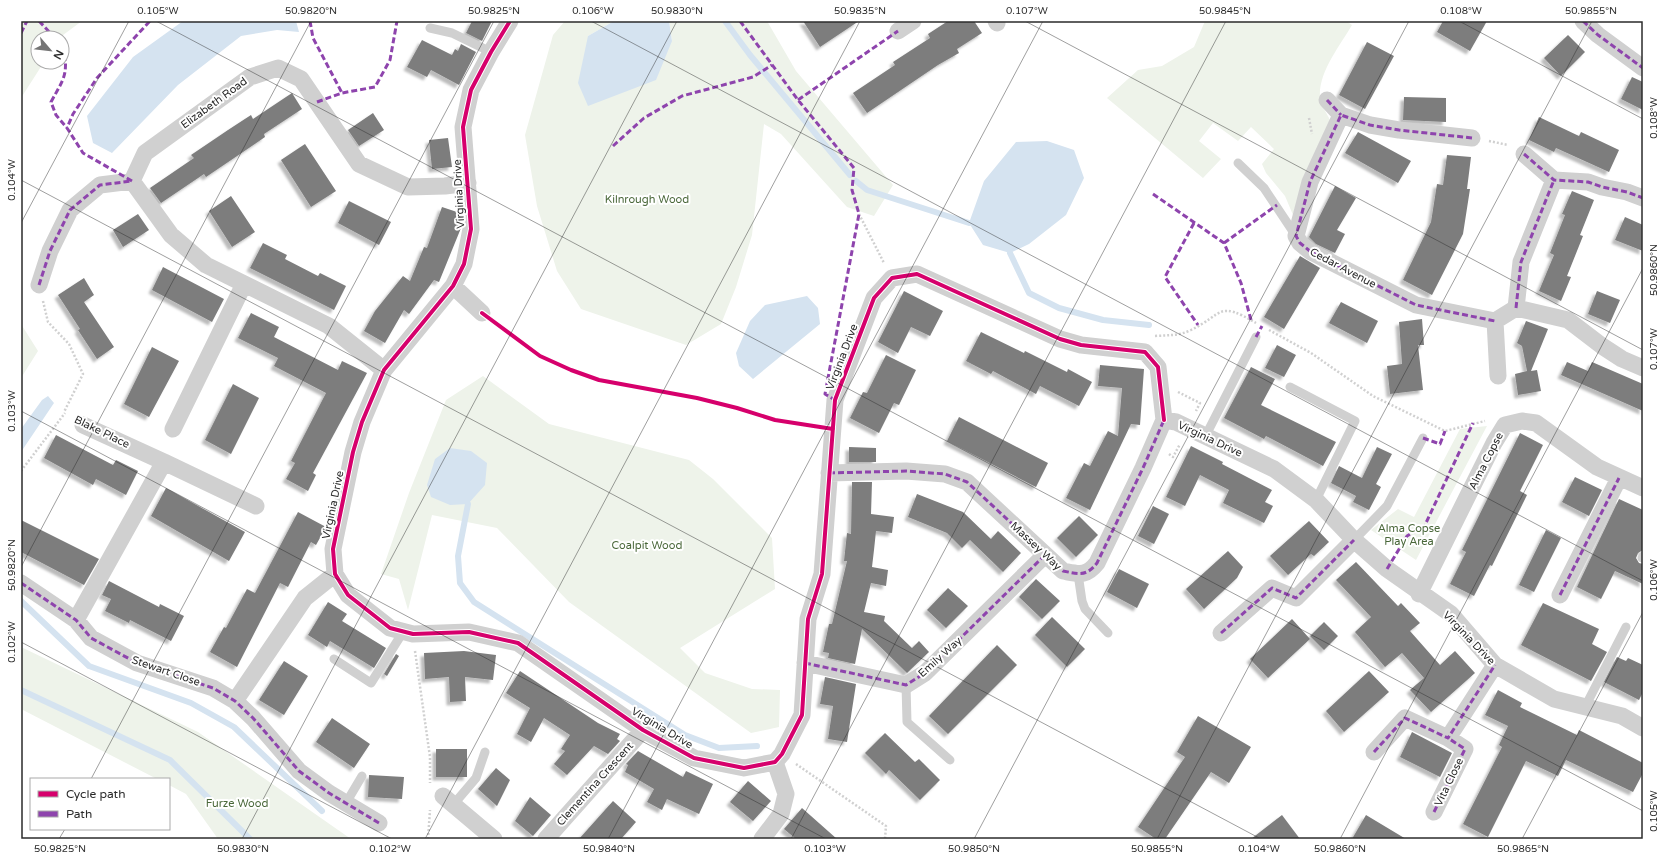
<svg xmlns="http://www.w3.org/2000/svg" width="1664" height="860" font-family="'Varela Round',sans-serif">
	<defs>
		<filter id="shadow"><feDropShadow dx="-3.5" dy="3.5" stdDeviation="1" flood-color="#0004"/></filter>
	</defs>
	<rect width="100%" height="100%" fill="#fff"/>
	<!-- green -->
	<path fill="#eef3ea" d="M21 21H82L59 38H38V62H44L21 98Z
		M565 21H614L588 36 672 41 669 21H767L796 71 893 185 874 216 847 207 781 134 764 124 752 235 736 287 721 324 686 345 581 309 557 271 537 206 525 135 553 35Z
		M1205 21H1346L1352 25C1340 46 1318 72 1320 98 1321 105 1327 114 1330 120L1303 179 1293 215 1285 196 1266 173 1262 164 1274 149 1251 127 1238 141 1213 123 1199 141 1221 159 1203 178 1107 98 1138 70 1162 66 1194 47Z
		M21 324 38 351 21 378Z
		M483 376 549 424 689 460 713 479 772 538 775 589 680 648 705 673 752 689 780 690 779 727 751 733 569 602 497 528 432 515 408 610 399 579 381 574 409 493 446 400Z
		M1487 426 1416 560 1371 530 1398 509 1414 517 1460 429Z
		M21 647 198 732 351 839H218L186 794 169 785V779H157L21 709Z"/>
	<!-- water -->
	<path fill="#d5e3f0" d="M183 21H296L299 32 277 30 241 36 178 85 112 153 93 143 87 116 133 57Z
		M614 21H669L672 41 656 80 588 106 578 83 588 36Z
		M1047 141 1074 150 1084 178 1066 215 1029 244 1010 253 983 245 969 223 984 181 1016 142Z
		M807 296 818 308 820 324 753 379 739 366 736 353 750 321 765 305Z
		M48 396 54 403 21 452V429L42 400Z
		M450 448 471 451 487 463 485 485 468 504 450 505 431 497 427 485 435 459Z"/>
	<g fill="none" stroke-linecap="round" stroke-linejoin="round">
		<!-- stream -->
		<path stroke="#d5e3f0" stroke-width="6" d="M725 21 750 55 850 175
			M856 181 867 190 969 223
			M1010 253 1029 293 1059 308 1103 320 1149 325
			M468 504 458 556 460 583 474 602 685 735 719 748 757 746
			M21 601 89 666 191 703 234 727 322 811
			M21 690 170 760 250 839"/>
	</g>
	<!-- building -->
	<path fill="#7d7d7d" filter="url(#shadow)" d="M472 21H492L482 41 466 33Z
		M803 21H859L820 47Z
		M948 21H974L982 33 957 49 959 53 938 65 867 113 853 93 895 65 893 62 930 38 928 34Z
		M1443 21H1487L1470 51 1437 32Z
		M1568 35 1585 52 1561 76 1544 58Z
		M422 40 452 55 455 49 458 51 461 44 476 52 459 85 431 70 427 77 407 67Z
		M1367 42 1394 56 1365 109 1339 95Z
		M1632 77 1643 82V110L1621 99Z
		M292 93 302 109 264 134 265 137 243 152 206 177 204 174 161 203 150 188 194 158 191 155 228 130 251 115 253 119Z
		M1404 97 1446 98V122L1403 120Z
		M373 113 384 130 359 146 348 130Z
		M1539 117 1579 136 1581 132 1619 150 1609 172 1556 148 1554 152 1529 140Z
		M1358 132 1411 161 1398 183 1345 153Z
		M448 138 452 167 432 169 429 140Z
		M305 144 336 191 311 207 281 160Z
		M1447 155 1471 157 1467 189H1470L1463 234 1432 295 1403 280 1431 222 1437 184 1443 185Z
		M1335 186 1356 198 1337 230 1345 234 1335 253 1316 244 1309 237Z
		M1572 191 1594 200 1580 235 1583 236 1567 276 1571 277 1561 301 1539 291 1554 255 1550 253 1565 215 1562 214Z
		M231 196 255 232 232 247 209 211Z
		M349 201 391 222 379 245 338 223Z
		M442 207 460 213 461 228 439 282 434 280 409 314 404 310 385 343 364 331 375 311 403 276 410 281 424 247 427 248Z
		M138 214 149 230 123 247 113 230Z
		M1625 217 1643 225V251L1615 240Z
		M263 243 287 255 285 259 318 276 320 273 346 286 334 310 250 268Z
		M1300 256 1320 268 1284 329 1264 317Z
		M163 267 224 299 212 322 152 290Z
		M84 278 94 295 84 302 114 347 97 359 78 330 80 329 58 295Z
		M904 291 943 311 930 336 911 327 898 353 878 342Z
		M1597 291 1620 300 1610 323 1588 314Z
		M1341 302 1378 321 1367 343 1329 323Z
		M251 313 279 327 274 337 338 370 342 361 367 373 313 473 316 475 308 491 286 479 295 463 291 461 326 393 274 366 278 358 238 338Z
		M1422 319 1424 345H1418L1423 390 1390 394 1387 366 1402 364 1399 322Z
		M1526 321 1548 329 1531 371 1537 370 1541 391 1518 395 1515 374 1527 371 1522 346 1517 343Z
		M981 332 1024 353 1025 351 1067 372 1068 369 1092 382 1079 406 1040 386 1036 394 993 371 991 374 966 361Z
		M1277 345 1296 355 1284 377 1265 368Z
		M152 347 179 361 149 417 124 404Z
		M886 355 916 370 899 405 894 403 879 433 850 418 863 392 867 393Z
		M1567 362 1588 371 1592 362 1643 384V411L1561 375Z
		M1100 365 1144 369 1140 425 1131 424 1090 510 1066 498 1084 463 1090 466 1108 431 1118 436 1122 388 1098 386Z
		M1251 367 1275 379 1261 405 1336 442 1323 466 1266 436 1264 439 1224 418Z
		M233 384 259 398 231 454 205 440Z
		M959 417 1048 463 1036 487 947 441Z
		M1520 433 1543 445 1520 491 1527 495 1492 566 1490 565 1474 596 1450 584 1466 552 1462 550Z
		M56 435 113 465 116 460 138 471 126 495 96 479 93 485 44 458Z
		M1191 446 1223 462 1222 464 1272 490 1265 502 1273 506 1264 523 1223 503 1229 490 1200 475 1185 506 1166 497Z
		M849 447 876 448V462H849Z
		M1377 447 1392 454 1376 484 1381 487 1369 510 1353 502 1356 496 1331 483 1339 466 1362 478Z
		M1575 477 1602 490 1589 516 1562 502Z
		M852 482H872L871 514 894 517 892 533 876 531 874 550 872 567 888 570 886 586 871 583 864 612 885 616 884 621 912 648 919 641 929 652 907 673 862 629 855 664 828 658 829 653 823 652 829 624H832L847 561H844L847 533 851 534Z
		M166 488 245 532 229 561 151 516Z
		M917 494 963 512 991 539 998 531 1021 553 1003 572 970 540 962 548 947 533 908 517Z
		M1619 499 1643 510V550L1638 553 1636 558 1639 563 1643 564V584L1615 571 1601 599 1577 587Z
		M1153 506 1169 514 1154 544 1138 536Z
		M298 512 326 527 316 545 311 542 288 587 280 583 237 667 210 652 224 627 226 628 247 589 255 593Z
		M1079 516 1098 535 1076 557 1057 538Z
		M21 520 99 559 84 585 21 552Z
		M1309 521 1329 542 1314 556 1311 554 1288 575 1270 556Z
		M1546 530 1561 538 1534 592 1519 585Z
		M1228 551 1243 567 1237 578 1204 609 1186 589Z
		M1356 562 1398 606 1401 603 1420 623 1410 631 1440 665 1455 651 1475 673 1431 712 1410 690 1424 678 1402 653 1385 667 1355 632 1371 617 1336 580Z
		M1119 569 1149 584 1137 608 1107 592Z
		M1036 579 1060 601 1042 619 1019 597Z
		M109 581 159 607 160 604 184 616 171 641 130 620 129 623 105 611 111 599 102 595Z
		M948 588 968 606 946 628 927 610Z
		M328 602 347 614 342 621 386 648 374 668 330 641 327 647 308 635Z
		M1543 603 1599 629 1592 644 1607 652 1591 681 1521 645Z
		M1052 617 1085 649 1067 667 1035 635Z
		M1292 619 1310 639 1268 678 1250 659Z
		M1324 622 1338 636 1324 650 1310 636Z
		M997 645 1017 665 948 734 929 716Z
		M464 651 496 655 493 680 465 677 466 701 450 702 449 677 425 679 424 653Z
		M396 654 399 656 387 676 384 674Z
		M1617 657 1626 661 1628 658 1643 665V692L1639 700 1604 682Z
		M284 661 308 676 284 715 259 700Z
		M520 671 598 723 620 734 617 739 620 741 608 754 594 746 567 775 554 764 565 751 561 749 570 735 544 718 531 742 517 734 530 708 506 693Z
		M1369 671 1389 692 1344 732 1326 711Z
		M825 677 856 684 847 742 828 739 833 706 820 704Z
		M1498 690 1522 703 1520 707 1577 735 1579 730 1643 763V773L1633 792 1566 760 1558 776 1526 761 1488 837 1463 824 1502 747 1499 745 1508 726 1485 715Z
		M1198 716 1251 747 1229 783 1211 772 1165 839H1156L1138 827 1185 757 1177 752Z
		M332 718 370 744 354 768 316 742Z
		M1412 732 1452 753 1440 777 1400 757Z
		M885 733 915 762 919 759 940 780 920 800 889 770 886 774 865 753Z
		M436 749H467V777H436Z
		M638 751 683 777 686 771 713 784 699 814 667 799 662 810 647 802 654 789 625 772 628 765 626 764Z
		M496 768 510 780 497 806 478 789Z
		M369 775 404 777 402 799 368 797Z
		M748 781 771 801 753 821 730 802Z
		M530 797 551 815 533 836 515 821Z
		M613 801 636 822 621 839H579Z
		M802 808 837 839H796L784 829Z
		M1282 815 1300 839H1251Z
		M1366 815 1406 839H1352Z"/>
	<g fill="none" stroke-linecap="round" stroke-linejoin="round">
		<!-- path -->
		<path stroke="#d0d0d0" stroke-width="2.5" stroke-dasharray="2 2" stroke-linecap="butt" d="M1309 118 1312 134
			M1489 141 1508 145
			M859 214 884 263
			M43 301 48 322 69 344 83 374 64 412
			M1269 330 1311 353 1373 396 1445 431 1485 421
			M1155 336C1168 335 1179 336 1191 330 1224 314 1217 300 1256 323
			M1178 392 1200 403 1196 411
			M1169 454 1173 457 1180 444
			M21 471 65 413
			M415 651 430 757V783
			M796 764 886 826 885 839
			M428 839 430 810"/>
		<!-- service -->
		<path stroke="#d0d0d0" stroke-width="9" d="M430 28 452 33 491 52
			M1238 163 1264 188 1296 236
			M1290 387 1355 421 1316 500
			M1206 435 1256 337
			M1354 540 1387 506 1423 438
			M1642 558 1643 556
			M1078 574 1082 601 1085 609 1108 633
			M334 659 371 683 403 632
			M906 685 907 722 950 760
			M1585 707 1626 627
			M346 803 362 776
			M453 805 476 778 485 752"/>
		<!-- minor -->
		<path stroke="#d0d0d0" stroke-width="17" d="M510 21 491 52 471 90 463 127 471 229 464 264 453 286 384 370 362 422 353 452 333 549 335 574 348 595 390 628 413 634 469 632 518 643 643 730 694 758 744 768 775 762 782 754 802 715 808 619 822 574 835 400 874 298 892 278 917 274 1060 339 1081 345 1145 352 1158 367 1164 420
			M996 21 997 23
			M1583 21 1598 35 1643 68
			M898 31 913 21
			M1327 100 1341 115
			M1472 138 1399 130 1370 125 1341 115 1310 182 1296 236 1300 243 1311 252 1416 305 1495 321 1516 308 1568 320 1602 346 1622 359 1643 368
			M1524 154 1554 180 1588 182 1602 187 1627 192 1643 198
			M39 285 50 251 70 210 100 185 132 181
			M453 286 482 313
			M1516 308 1521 262 1554 180
			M1495 321 1498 376
			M384 370 329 326 206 265 171 235 132 181 145 153 250 77 278 68 301 79 359 164 408 187 445 186 468 183
			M1164 420 1176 422 1274 469 1316 500 1354 540 1387 569 1451 614 1495 665 1554 699 1622 716 1643 728
			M173 429 244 284
			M164 462 256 506
			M829 473 906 471 945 474 967 482 1063 571C1079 574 1086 577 1097 563L1143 468 1164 420
			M21 583 76 620 91 638 137 663 213 688 235 701 253 718 299 771 329 793 379 823
			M1419 594 1494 443 1505 425 1522 421 1536 423 1597 467 1643 488
			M1560 595 1619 478
			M76 620 164 462 83 425
			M1221 633 1272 588 1296 598 1354 540
			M805 663 906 685 925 673 1045 555
			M235 701 305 598 335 574
			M1374 752 1405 718 1448 738 1495 665
			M443 796 494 839
			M1434 812 1465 749 1448 738
			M546 839 643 730
			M762 839 781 814 786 794 775 762"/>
		<!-- quiet -->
		<path stroke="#8e44ad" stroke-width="3" stroke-dasharray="6 3" stroke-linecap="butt" d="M39 21 55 38
			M310 21 313 38 342 93
			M740 21 798 100 854 168 852 190 859 214 825 394 835 400
			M1583 21 1598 35 1643 68
			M21 33 27 21
			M62 46 64 49C68 76 64 78 51 102L56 115 67 128
			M798 100 898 31
			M1327 100 1341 115
			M317 102 342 93 375 87 390 60 397 21
			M1472 138 1399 130 1370 125 1341 115 1310 182 1296 236 1300 243 1311 252 1416 305 1495 321
			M613 146 644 118 682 96 753 77 772 65
			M1524 154 1554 180 1588 182 1602 187 1627 192 1643 198
			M132 181 83 153 67 128 73 114 97 78 150 21
			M1153 194 1224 243 1241 283 1251 320
			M1194 223 1165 277 1198 325
			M1224 243 1277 205
			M39 285 50 251 70 210 100 185 132 181
			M1516 308 1521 262 1554 180
			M1256 337 1262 326
			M1423 438 1440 444 1445 431
			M829 473 906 471 945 474 967 482 1063 571C1079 574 1086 577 1097 563L1143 468 1164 420
			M1387 569 1407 536 1425 525 1473 423
			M21 583 76 620 91 638 137 663 213 688 235 701 253 718 299 771 329 793 379 823
			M1560 595 1619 478
			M1221 633 1272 588 1296 598 1354 540
			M805 663 906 685 925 673 1045 555
			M1374 752 1405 718 1448 738 1495 665
			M1434 812 1465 749 1448 738"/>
		<!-- cycleway casing -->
		<g stroke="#fff" stroke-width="6">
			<path id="cycleway" d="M510 21 491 52 471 90 463 127 471 229 464 264 453 286 384 370 362 422 353 452 333 549 335 574 348 595 390 628 413 634 469 632 518 643 643 730 694 758 744 768 775 762 782 754 802 715 808 619 822 574 835 400 874 298 892 278 917 274 1060 339 1081 345 1145 352 1158 367 1164 420
				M482 313 540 356 571 370 599 380 697 398 737 408 775 420 833 429"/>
		</g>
		<!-- cycleway -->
		<use href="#cycleway" stroke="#d6006c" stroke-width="4"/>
	</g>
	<!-- ticks -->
	<path fill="none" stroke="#2b2b2b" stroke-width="1" stroke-opacity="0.45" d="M156 21 1643 811M591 21 1643 581M1025 21 1643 350M1459 21 1643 119M21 180 1261 839M21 223 129 21M21 411 826 839M21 567 311 21M21 642 392 839M91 779 494 21M59 839 65 829M242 839 677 21M425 839 860 21M608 839 1043 21M791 839 1226 21M974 839 1409 21M1157 839 1592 21M1340 839 1643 268M1522 839 1643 612"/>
	<g text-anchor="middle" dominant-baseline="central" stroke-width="4" stroke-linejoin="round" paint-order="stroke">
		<!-- street labels -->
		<g font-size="11" fill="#2b2b2b" stroke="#fff">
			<text transform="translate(214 103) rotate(-36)">Elizabeth Road</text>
			<text transform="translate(459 194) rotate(-93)">Virginia Drive</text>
			<text transform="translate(1343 268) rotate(28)">Cedar Avenue</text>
			<text transform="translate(842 357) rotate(-69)">Virginia Drive</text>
			<text transform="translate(102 432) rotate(26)">Blake Place</text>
			<text transform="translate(1210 439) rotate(25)">Virginia Drive</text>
			<text transform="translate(1486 461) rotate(-63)">Alma Copse</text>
			<text transform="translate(333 505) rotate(-78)">Virginia Drive</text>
			<text transform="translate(1036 546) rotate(43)">Massey Way</text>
			<text transform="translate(1469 638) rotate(46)">Virginia Drive</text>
			<text transform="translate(940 657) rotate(-42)">Emily Way</text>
			<text transform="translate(166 671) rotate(19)">Stewart Close</text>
			<text transform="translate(662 728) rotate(31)">Virginia Drive</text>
			<text transform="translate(1449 782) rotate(-64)">Vita Close</text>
			<text transform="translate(595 784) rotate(-48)">Clementina Crescent</text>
		</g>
		<!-- park labels -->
		<g font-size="11" fill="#496739" stroke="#fff">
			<text x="647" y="199">Kilnrough Wood</text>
			<text x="1409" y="528">Alma Copse<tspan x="1409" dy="13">Play Area</tspan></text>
			<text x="647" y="545">Coalpit Wood</text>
			<text x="237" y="803">Furze Wood</text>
		</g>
	</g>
	<!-- border -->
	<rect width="1664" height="860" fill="none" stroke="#ffffff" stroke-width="44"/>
	<!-- legend -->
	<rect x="30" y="778" width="140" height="52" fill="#ffffff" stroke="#aaaaaa"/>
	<rect x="38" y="791" width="20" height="6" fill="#d6006c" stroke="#aaaaaa"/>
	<text x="66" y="798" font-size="12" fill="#2b2b2b">Cycle path</text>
	<rect x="38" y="811" width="20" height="6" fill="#8e44ad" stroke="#aaaaaa"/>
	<text x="66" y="818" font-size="12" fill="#2b2b2b">Path</text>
	<!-- north arrow -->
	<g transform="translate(50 50) rotate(118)"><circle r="19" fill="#ffffff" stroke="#aaaaaa"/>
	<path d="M0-3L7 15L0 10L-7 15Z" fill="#757575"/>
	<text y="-6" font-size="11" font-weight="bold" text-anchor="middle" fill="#2b2b2b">N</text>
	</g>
	<rect x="22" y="22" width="1620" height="816" fill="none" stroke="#2b2b2b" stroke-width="1.5"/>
	<g font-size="10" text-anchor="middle" fill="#2b2b2b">
		<text x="158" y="14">0.105°W</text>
		<text x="311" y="14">50.9820°N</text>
		<text x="494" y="14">50.9825°N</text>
		<text x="593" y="14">0.106°W</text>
		<text x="677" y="14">50.9830°N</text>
		<text x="860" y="14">50.9835°N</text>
		<text x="1027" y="14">0.107°W</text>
		<text x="1225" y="14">50.9845°N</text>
		<text x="1461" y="14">0.108°W</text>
		<text x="1591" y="14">50.9855°N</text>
		<text transform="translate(1653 118) rotate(-90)" y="4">0.108°W</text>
		<text transform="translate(11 180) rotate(-90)" y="4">0.104°W</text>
		<text transform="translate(1653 270) rotate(-90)" y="4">50.9860°N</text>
		<text transform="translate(1653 349) rotate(-90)" y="4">0.107°W</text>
		<text transform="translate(11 411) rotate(-90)" y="4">0.103°W</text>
		<text transform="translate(11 565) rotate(-90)" y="4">50.9820°N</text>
		<text transform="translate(1653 580) rotate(-90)" y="4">0.106°W</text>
		<text transform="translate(11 642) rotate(-90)" y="4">0.102°W</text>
		<text transform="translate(1653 811) rotate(-90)" y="4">0.105°W</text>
		<text x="60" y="852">50.9825°N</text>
		<text x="243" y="852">50.9830°N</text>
		<text x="390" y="852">0.102°W</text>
		<text x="609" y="852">50.9840°N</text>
		<text x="825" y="852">0.103°W</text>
		<text x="974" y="852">50.9850°N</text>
		<text x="1157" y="852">50.9855°N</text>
		<text x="1259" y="852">0.104°W</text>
		<text x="1340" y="852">50.9860°N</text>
		<text x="1523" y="852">50.9865°N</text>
	</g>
</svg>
